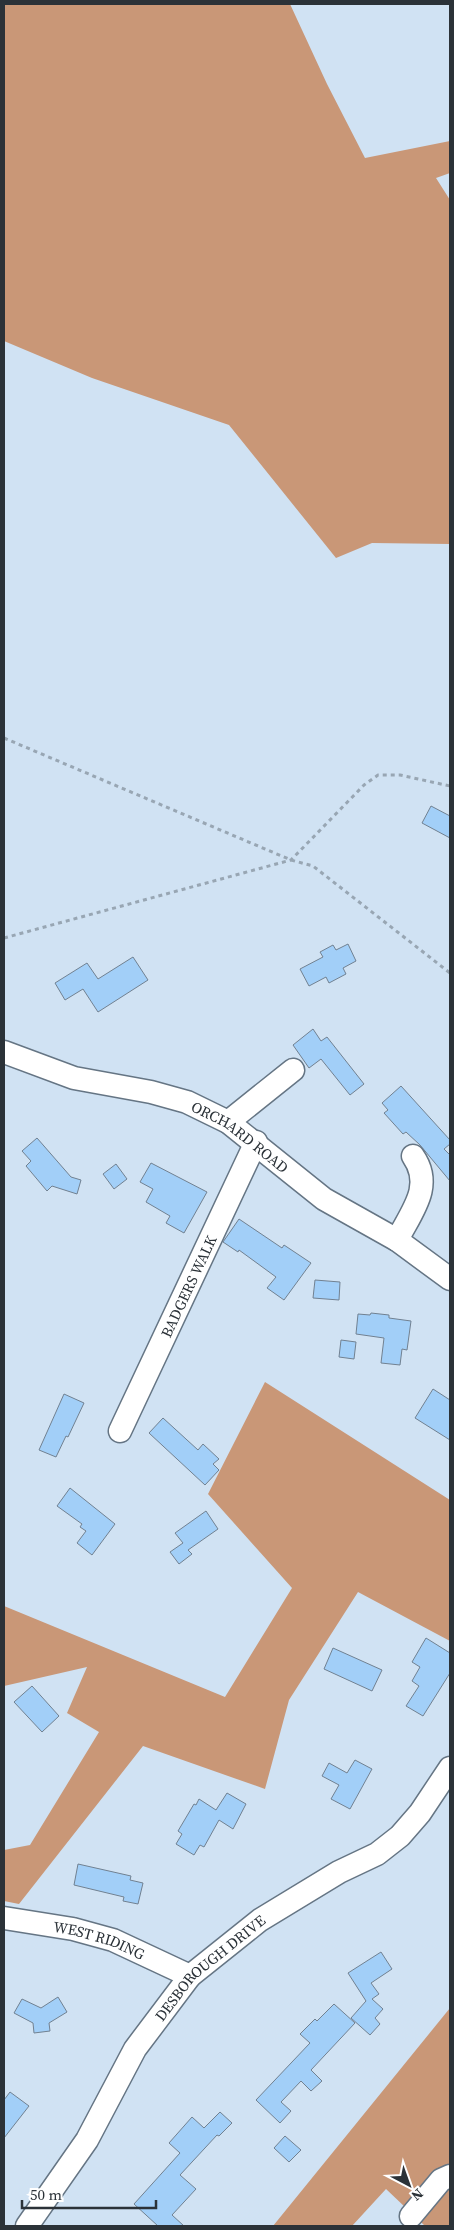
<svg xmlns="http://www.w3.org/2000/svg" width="454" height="2230" font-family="'Source Serif 4',serif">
	<rect width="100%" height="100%" fill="#d0e2f3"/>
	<!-- forest -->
	<path fill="#c99777" d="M4 4H290L327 84 365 158 450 141V173L436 178 450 200V544L372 543 336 558 229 425 92 378 4 341Z
		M265 1382 450 1500V1641L358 1592 289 1700 265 1789 143 1746 19 1904 4 1901V1850L30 1845 99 1732 67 1713 87 1667 4 1686V1606L225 1697 292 1588 208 1494Z
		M450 2008V2226H425L386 2189 352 2226H273Z"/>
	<!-- building -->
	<path fill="#a2cff8" stroke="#718191" d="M431 806 450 816V838L422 823Z
		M348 944 356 961 343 968 346 974 329 983 326 977 309 986 300 969 323 957 320 952 333 945 336 950Z
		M133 957 148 980 98 1012 83 989 65 1000 55 983 87 963 98 979Z
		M313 1029 321 1041 327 1037 364 1084 350 1095 321 1059 309 1068 293 1045Z
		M401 1086 450 1140V1144L444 1149 450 1155V1181L420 1145 406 1132 403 1134 384 1113 388 1110 382 1103Z
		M37 1138 71 1177 81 1180 77 1194 52 1186 47 1191 26 1166 31 1161 22 1151Z
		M151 1163 207 1192 184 1233 166 1223 170 1216 146 1202 153 1189 140 1182Z
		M116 1164 127 1179 114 1189 103 1174Z
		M239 1219 282 1248 284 1245 311 1263 284 1300 267 1288 276 1277 239 1250 238 1252 223 1242Z
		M315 1280 340 1282 339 1300 313 1298Z
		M371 1313 389 1315V1318L411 1321 407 1350 402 1349 400 1365 381 1363 384 1338 356 1334 358 1314 370 1315Z
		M341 1340 356 1342 354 1359 339 1357Z
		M433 1389 450 1400V1440L415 1418Z
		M64 1394 84 1403 68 1437 66 1436 56 1457 39 1450Z
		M163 1418 198 1450 203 1444 219 1459 213 1464 219 1470 205 1485 149 1433Z
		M70 1488 115 1524 92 1555 77 1543 86 1531 80 1527 82 1524 57 1506Z
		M206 1511 218 1529 188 1550 192 1554 179 1564 170 1552 183 1543 175 1533Z
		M426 1638 450 1653V1673L423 1716 406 1706 419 1686 412 1681 420 1667 412 1662Z
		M333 1648 382 1670 372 1691 324 1669Z
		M32 1686 59 1716 42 1732 14 1702Z
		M355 1760 372 1769 350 1809 331 1799 339 1785 322 1776 329 1763 347 1773Z
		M227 1793 246 1804 233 1829 219 1820 204 1847 200 1845 194 1855 176 1844 182 1834 178 1831 194 1804 196 1805 199 1799 216 1810Z
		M78 1864 131 1876 130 1880 143 1883 138 1904 123 1901 124 1897 74 1885Z
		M381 1952 392 1969 371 1983 379 1994 372 1999 383 2009 375 2018 380 2024 370 2035 351 2018 366 2001 348 1973Z
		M58 1997 67 2012 49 2023 50 2031 34 2033 33 2023 14 2013 22 1999 41 2008Z
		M334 2004 355 2023 311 2070 322 2081 311 2091 301 2081 281 2102 291 2111 280 2123 256 2100 310 2043 300 2034 315 2019 317 2021Z
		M10 2092 29 2106 4 2138V2100Z
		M220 2112 232 2123 219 2136 217 2135 180 2175 196 2189 172 2215 184 2226H158L134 2204 180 2153 169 2143 192 2117 204 2128Z
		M285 2136 301 2150 289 2162 274 2148Z"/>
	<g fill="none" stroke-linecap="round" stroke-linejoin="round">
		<!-- minor casing -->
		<g stroke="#657584" stroke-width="25">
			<g id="minor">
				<path id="s1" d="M4 1052 74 1078 151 1092 187 1102 228 1122 324 1199 397 1240 450 1279"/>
				<path d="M228 1122 293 1070"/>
				<path d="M397 1240C412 1211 434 1186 413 1156"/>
				<path id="s2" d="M120 1431 256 1142"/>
				<path id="s3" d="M4 1918 73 1929 113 1940 190 1976"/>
				<path d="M411 2216 441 2180 450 2176"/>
				<path id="s4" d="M27 2226 87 2140 135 2049 190 1976 260 1920 339 1872 377 1854 400 1836 420 1813 450 1768"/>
			</g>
		</g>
		<!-- path -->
		<path stroke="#98a6b3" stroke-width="3" stroke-dasharray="4 4" stroke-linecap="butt" d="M4 738 291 860 313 866 450 973
			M4 938 291 860 364 785 378 775H400L450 786"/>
		<!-- minor -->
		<use href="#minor" stroke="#fff" stroke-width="22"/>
	</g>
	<g text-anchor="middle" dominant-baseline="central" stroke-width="5" stroke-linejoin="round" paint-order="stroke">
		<!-- street labels -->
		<g font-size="15" fill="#2b3238" stroke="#fff">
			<text stroke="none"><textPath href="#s1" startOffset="254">ORCHARD ROAD</textPath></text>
			<text stroke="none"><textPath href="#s2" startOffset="160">BADGERS WALK</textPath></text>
			<text stroke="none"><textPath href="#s3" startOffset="98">WEST RIDING</textPath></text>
			<text stroke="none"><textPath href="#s4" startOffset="319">DESBOROUGH DRIVE</textPath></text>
		</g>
	</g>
	<!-- border -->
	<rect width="454" height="2230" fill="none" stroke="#2b3238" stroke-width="10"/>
	<!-- north arrow -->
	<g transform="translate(409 2185) rotate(139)" stroke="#ffffff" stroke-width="4" paint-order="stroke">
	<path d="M0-4L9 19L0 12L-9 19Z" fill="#2b3238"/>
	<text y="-8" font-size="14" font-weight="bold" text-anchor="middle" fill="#2b3238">N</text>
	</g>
	<!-- scale -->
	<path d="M22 2200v8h134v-8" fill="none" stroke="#2b3238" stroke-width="2.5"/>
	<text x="30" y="2200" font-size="15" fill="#2b3238" stroke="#ffffff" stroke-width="4" paint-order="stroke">50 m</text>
</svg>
